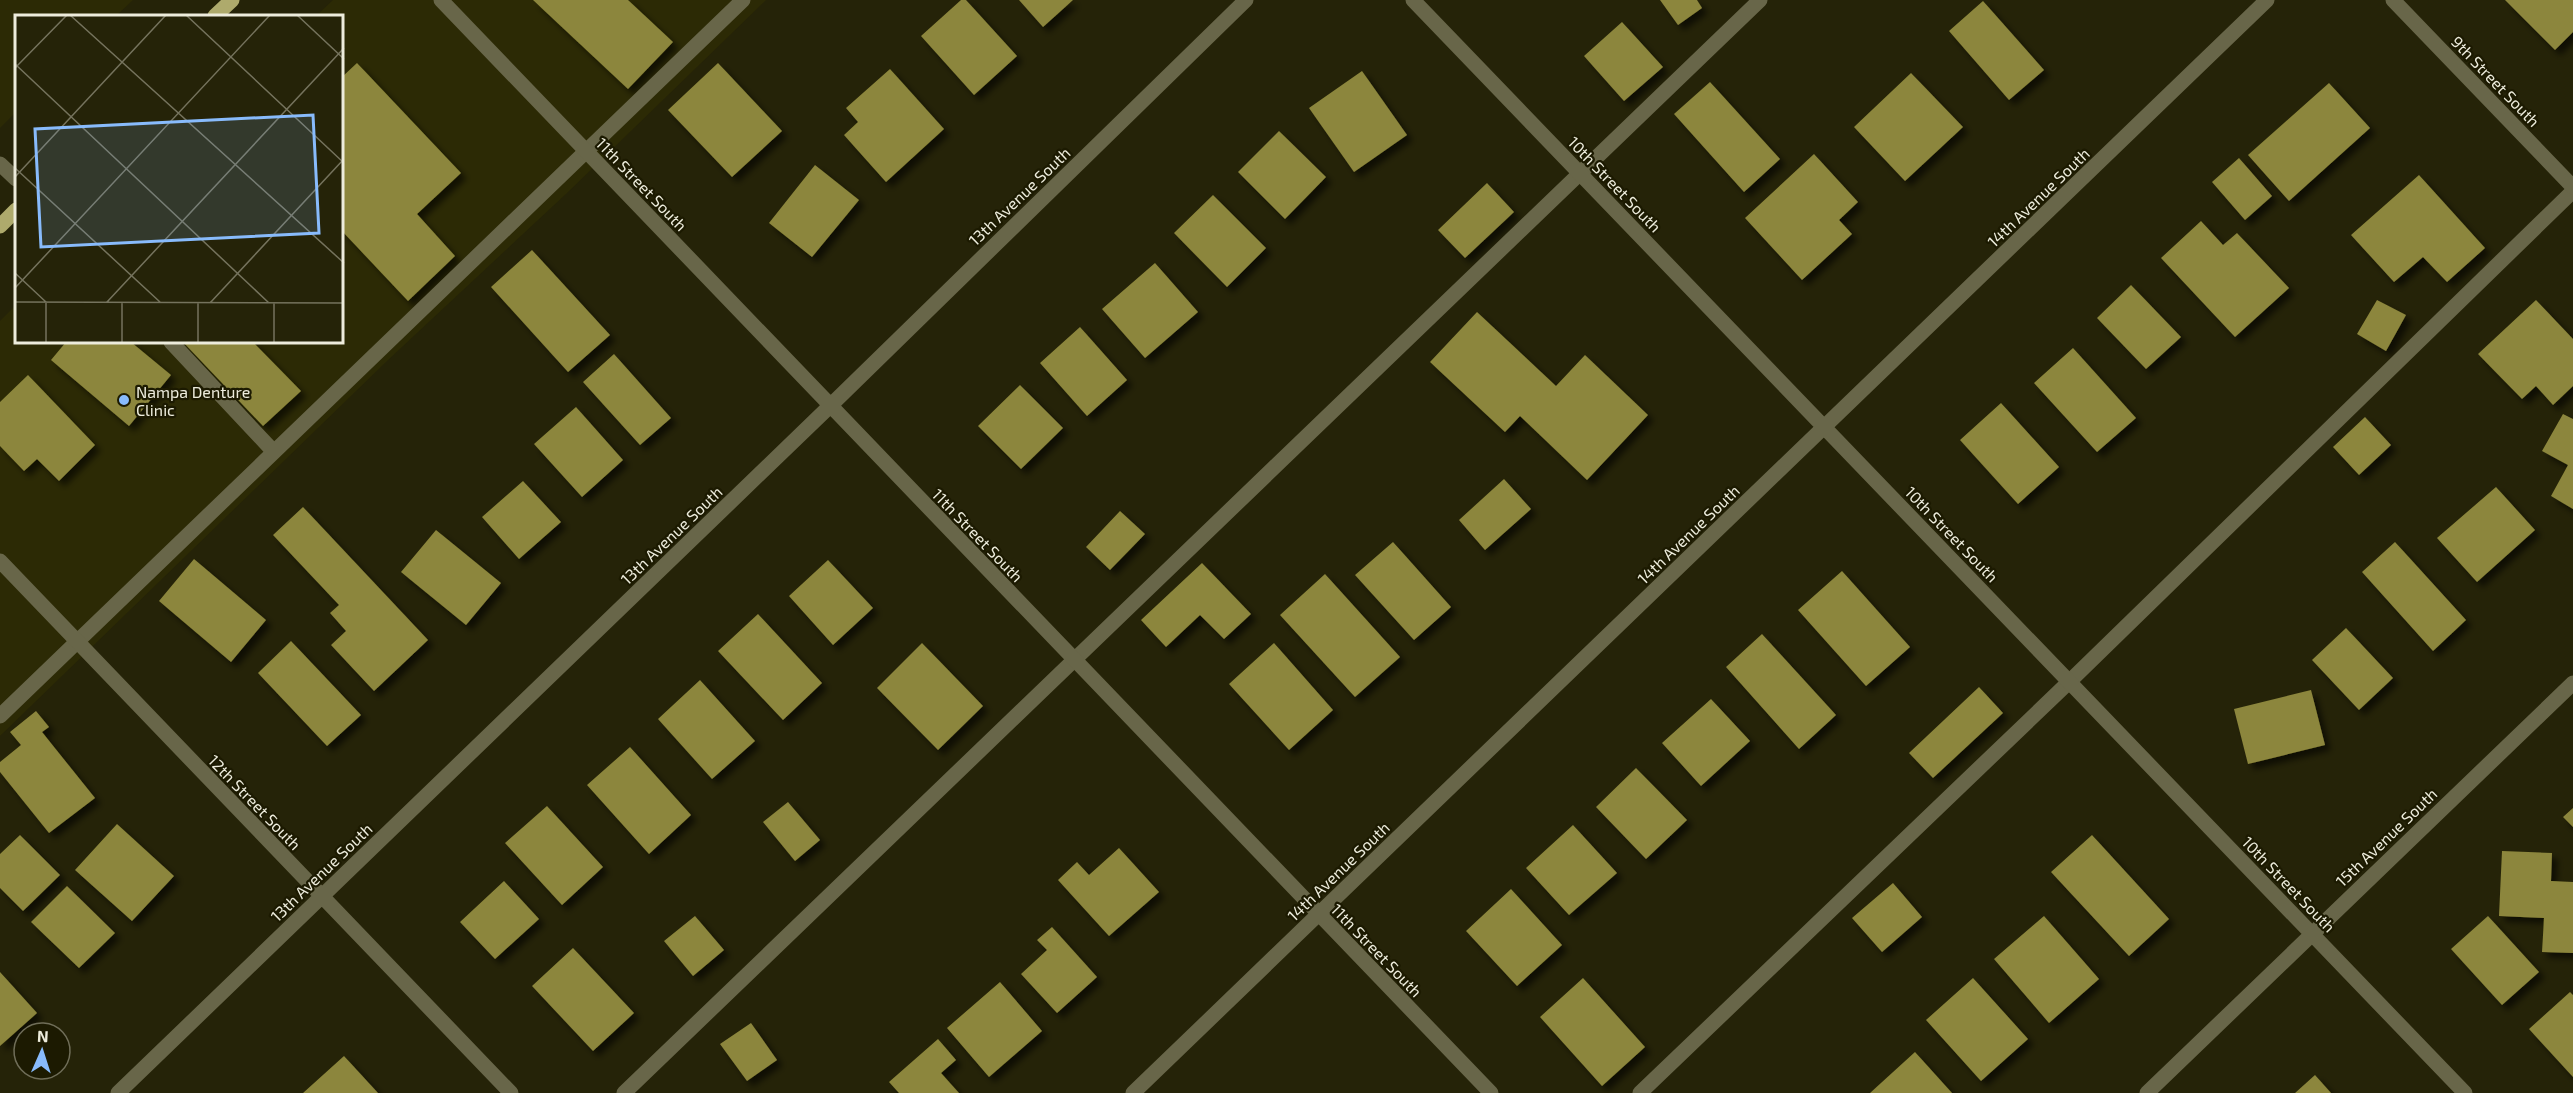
<svg xmlns="http://www.w3.org/2000/svg" width="2573" height="1093" font-family="'Exo 2',sans-serif">
	<defs>
		<filter id="shadow"><feDropShadow dx="5.5" dy="5.5" stdDeviation="3" flood-color="#0009"/></filter>
	</defs>
	<rect width="100%" height="100%" fill="#252308"/>
	<!-- built -->
	<path fill="#2c2a05" d="M0 0H133L116 16H16V112L0 128Z
		M333 0H766L567 193 387 361 0 736V321L16 305V342H342V16H316Z"/>
	<!-- building -->
	<path fill="#8c863c" filter="url(#shadow)" d="M533 0H628L673 42 628 89Z
		M961 0H966L1017 56 974 95 921 36Z
		M1019 0H1073L1043 27Z
		M1660 0H1697L1702 8 1678 25Z
		M2505 0H2573V32L2555 50Z
		M1983 1 2044 70 2009 100 1949 31Z
		M1622 22 1663 67 1624 101 1584 56Z
		M357 63 461 173 417 214 455 256 408 301 342 231V77Z
		M718 63 782 131 732 177 668 110Z
		M890 69 944 129 886 182 844 135 858 122 846 108Z
		M1362 71 1407 135 1354 172 1309 108Z
		M1911 73 1963 127 1905 181 1854 127Z
		M1710 82 1780 159 1744 192 1674 114Z
		M2329 83 2370 128 2289 201 2248 155Z
		M1279 131 1326 177 1285 219 1238 172Z
		M1814 154 1858 202 1839 220 1852 234 1802 280 1745 218Z
		M2239 158 2272 196 2245 220 2212 182Z
		M815 165 859 200 812 257 769 223Z
		M2419 175 2485 248 2447 282 2423 257 2394 282 2351 235Z
		M1487 183 1514 212 1465 258 1438 230Z
		M1213 195 1266 248 1227 287 1174 233Z
		M2201 221 2223 245 2237 233 2289 288 2235 337 2161 258Z
		M532 250 610 335 568 372 491 287Z
		M1155 263 1198 312 1145 358 1102 309Z
		M2131 285 2181 337 2146 369 2097 318Z
		M2377 300 2406 315 2386 351 2357 334Z
		M2536 300 2573 339V386L2553 405 2536 386 2522 399 2478 354Z
		M1477 312 1556 386 1585 355 1648 415 1587 480 1520 416 1505 432 1430 362Z
		M1080 327 1127 380 1087 416 1040 363Z
		M66 342H131L171 375 129 426 51 360Z
		M183 342H253L301 391 263 426Z
		M2073 348 2136 418 2097 452 2034 383Z
		M614 354 671 418 640 445 583 382Z
		M28 375 95 445 59 481 37 459 24 471 0 446V402Z
		M1020 385 1063 428 1021 469 978 426Z
		M2001 403 2059 467 2018 504 1960 440Z
		M576 407 623 460 582 497 534 444Z
		M2563 414 2573 419V509L2551 496 2568 465 2542 451Z
		M2365 417 2391 445 2359 475 2333 447Z
		M1504 479 1531 509 1485 550 1459 520Z
		M523 481 561 522 519 559 482 517Z
		M2496 487 2535 530 2477 582 2437 538Z
		M303 507 428 640 374 691 331 645 346 631 330 613 339 605 273 535Z
		M1120 511 1145 534 1110 570 1086 547Z
		M436 530 501 583 466 625 401 572Z
		M1393 542 1451 607 1414 640 1355 575Z
		M2395 542 2466 620 2433 651 2362 572Z
		M194 559 266 620 231 662 159 601Z
		M828 560 873 608 833 645 789 596Z
		M1202 563 1251 614 1224 639 1200 615 1166 647 1141 620Z
		M1842 571 1910 647 1866 686 1798 610Z
		M1325 574 1400 657 1355 697 1280 615Z
		M758 614 822 683 783 720 718 651Z
		M2346 628 2393 678 2359 710 2312 660Z
		M1762 634 1836 715 1799 749 1726 667Z
		M291 641 361 715 327 746 258 673Z
		M922 643 983 706 938 750 877 688Z
		M1274 643 1333 710 1289 750 1229 684Z
		M700 680 755 741 712 779 658 719Z
		M1979 687 2003 713 1933 778 1909 753Z
		M2311 690 2325 745 2248 764 2234 709Z
		M1711 699 1750 741 1701 786 1662 743Z
		M36 711 49 727 42 732 95 798 49 833 0 772V762L21 745 10 732Z
		M630 747 691 815 649 854 587 785Z
		M1636 768 1687 820 1646 859 1596 807Z
		M788 802 820 840 795 861 763 822Z
		M547 806 603 867 562 905 505 843Z
		M2573 808V827L2563 817Z
		M117 824 174 876 132 921 75 870Z
		M1573 825 1617 873 1569 915 1526 868Z
		M20 835 60 875 23 911 0 888V854Z
		M2092 835 2169 919 2129 956 2051 872Z
		M1119 848 1159 892 1109 936 1058 880 1077 862 1089 875Z
		M2502 851 2552 853 2551 881 2573 882V953L2542 952 2544 918 2499 916Z
		M504 881 539 919 495 959 460 922Z
		M1893 883 1922 917 1882 952 1852 918Z
		M67 886 115 933 79 968 31 922Z
		M1511 889 1562 945 1517 986 1466 931Z
		M695 916 724 950 693 976 664 941Z
		M2044 916 2099 979 2049 1023 1994 959Z
		M2488 916 2539 972 2502 1005 2451 949Z
		M1052 927 1097 977 1057 1013 1021 974 1047 950 1037 940Z
		M573 948 634 1013 593 1051 532 986Z
		M0 972 37 1013 0 1046Z
		M1583 978 1645 1047 1602 1086 1540 1017Z
		M1973 978 2028 1039 1981 1081 1926 1020Z
		M1000 982 1042 1031 989 1077 947 1028Z
		M2570 992 2573 995V1077L2529 1029Z
		M751 1023 777 1060 747 1081 720 1044Z
		M938 1039 956 1060 941 1073 959 1093H899L889 1082Z
		M1915 1052 1952 1093H1870Z
		M344 1056 378 1093H303Z
		M2315 1075 2331 1093H2295Z"/>
	<g fill="none" stroke-linecap="round" stroke-linejoin="round">
		<!-- lane -->
		<path stroke="#686649" stroke-width="15" d="M0 164 16 179
			M171 342 274 452
			M0 716 743 0
			M624 1093 1760 0
			M1640 1093 2069 682 2573 191"/>
		<!-- street -->
		<path stroke="#686649" stroke-width="15" d="M441 0 1491 1093
			M1413 0 2465 1093
			M2393 0 2573 187
			M0 561 511 1093
			M118 1093 830 406 1246 0
			M1133 1093 2267 0
			M2147 1093 2573 683"/>
		<!-- primary -->
		<path stroke="#aeaa6c" stroke-width="15" d="M215 16 232 0
			M0 226 16 210"/>
	</g>
	<!-- markers -->
	<circle fill="#88bbfc" stroke="#1c1a01" stroke-width="2" cx="124" cy="400" r="6"/>
	<g text-anchor="middle" dominant-baseline="central" stroke-width="4.5" stroke-linejoin="round" paint-order="stroke">
		<!-- street labels -->
		<g font-size="16" fill="#edecdc" stroke="#1c1a01">
			<text transform="translate(2496 81) rotate(46)">9th Street South</text>
			<text transform="translate(642 184) rotate(46)">11th Street South</text>
			<text transform="translate(1615 184) rotate(46)">10th Street South</text>
			<text transform="translate(1019 196) rotate(-44)">13th Avenue South</text>
			<text transform="translate(2038 197) rotate(-44)">14th Avenue South</text>
			<text transform="translate(1688 534) rotate(-44)">14th Avenue South</text>
			<text transform="translate(1952 534) rotate(46)">10th Street South</text>
			<text transform="translate(671 535) rotate(-44)">13th Avenue South</text>
			<text transform="translate(978 535) rotate(46)">11th Street South</text>
			<text transform="translate(255 802) rotate(46)">12th Street South</text>
			<text transform="translate(2386 837) rotate(-44)">15th Avenue South</text>
			<text transform="translate(1338 871) rotate(-44)">14th Avenue South</text>
			<text transform="translate(321 872) rotate(-44)">13th Avenue South</text>
			<text transform="translate(2289 884) rotate(46)">10th Street South</text>
			<text transform="translate(1377 950) rotate(46)">11th Street South</text>
		</g>
		<!-- poi labels -->
		<g font-size="16" fill="#edecdc" stroke="#1c1a01" text-anchor="start">
			<text x="136" y="391">Nampa Denture<tspan x="136" dy="18">Clinic</tspan></text>
		</g>
	</g>
	<!-- overview -->
	<g transform="translate(15 15)">
		<rect width="328" height="328" fill="#252308"/>
		<path fill="none" stroke="#75735d" stroke-width="1.5" d="M55 0 329 248M171 0 329 148M282 0 329 44M0 49 254 288M0 53 52 0M0 153 145 287M0 162 151 0M0 258 31 287V328M0 273 255 0M0 287 329 288M92 287 329 33M195 288 328 145M107 328V287M183 328V288M259 328V288"/>
		<path fill="#88bbfc" fill-opacity="0.15" stroke="#88bbfc" stroke-width="3" d="M298 100 304 218 26 232 20 114Z"/>
		<rect width="328" height="328" fill="none" stroke="#edecdc" stroke-width="3"/>
	</g>
	<!-- north arrow -->
	<g transform="translate(42 1051) rotate(3)"><circle r="28" fill="#1c1a01" stroke="#706e59" stroke-width="1.5"/>
	<path d="M0-4.5L10 22L0 15L-10 22Z" fill="#88bbfc"/>
	<text y="-9" font-size="16" font-weight="bold" text-anchor="middle" fill="#edecdc">N</text>
	</g>
</svg>
